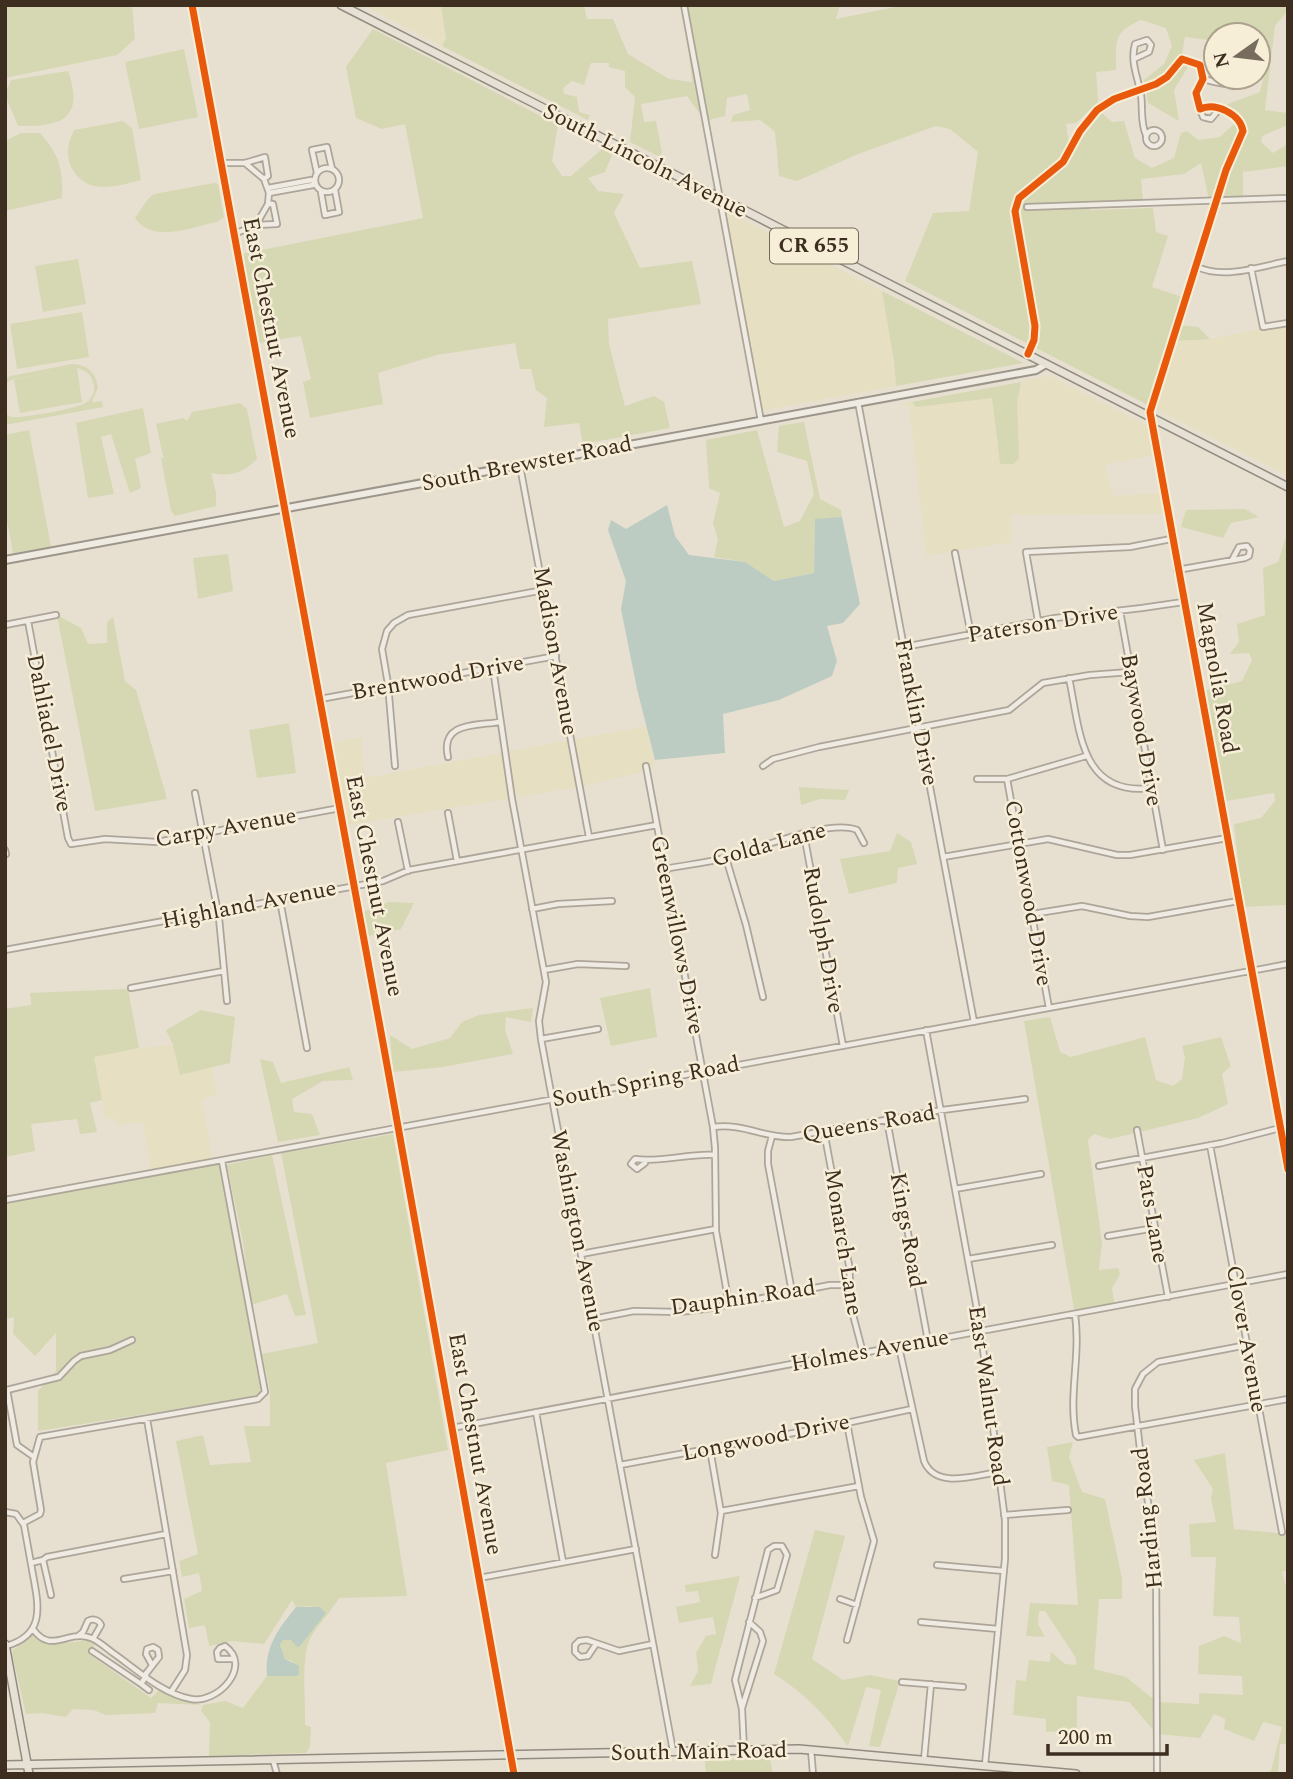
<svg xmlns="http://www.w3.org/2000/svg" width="1293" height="1779" font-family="Spectral,serif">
	<rect width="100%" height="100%" fill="#e7e0d1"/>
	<!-- farmland -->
	<path fill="#e6dfc2" d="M362 5H441L446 40 442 46Z
		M720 208 882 291 894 361 896 386 759 411 757 381Z
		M1288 323V476L1150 406 1175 341 1210 339Z
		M1048 375 1151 427 1156 454 1105 465 1114 496 1163 493 1167 514 1011 515 1012 542 926 556 909 406 901 404 912 402 916 406 992 398 1000 463 1019 458 1017 404 1021 382Z
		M646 726 655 760 651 770 580 787 343 826 327 743 361 737 365 778Z
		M173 1045 180 1075 212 1067 217 1095 202 1099 213 1162 151 1173 143 1122 119 1125 114 1118 105 1119 94 1057 138 1048Z"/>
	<!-- green -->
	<path fill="#d6d7b3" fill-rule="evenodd" d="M5 5H132L135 39 117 55 5 78Z
		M441 5H584L587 19H613L628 54 669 79 692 82 684 5H840L836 19 905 5H1288V10L1275 26 1265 110 1288 113V125L1262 136 1261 142 1273 153 1288 144V166L1243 172V199L1209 200 1201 163 1184 174 1141 179 1143 200 1089 203 1090 210 1153 208 1156 232 1168 236 1152 287 1185 298 1176 325 1198 327 1210 339 1175 341 1150 406 905 281 933 213 969 211 978 152 950 129 936 126 858 154 797 181 779 176 775 132 760 120 731 122 733 115 750 110 747 94 727 98 725 116 705 121 687 96 641 104 644 122 656 121 662 153 660 157 630 142 635 97 625 87V71L609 67V63H591L584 85 572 81 563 88 564 94 577 97 579 112 590 115 588 120 442 46 446 39ZM1141 20 1166 28 1172 46 1164 64 1144 80 1148 103 1179 121 1174 90 1192 60 1182 55 1185 37 1216 41V35H1258V59L1264 76 1260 92 1228 104 1224 110 1235 123 1220 137 1198 140 1187 131 1181 133 1174 158 1152 168 1135 158 1124 121 1112 122 1102 113 1070 152 1066 124 1076 123 1098 102 1096 72 1116 70C1116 41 1113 32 1141 20Z
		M373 29 558 125 552 161 562 176H571L603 148 613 153 605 172 588 178 598 191 624 194 614 213 640 268 692 261 701 304 608 319 609 344 625 406 654 396 664 402 670 428 583 444 579 423 544 427 547 398 536 390 531 369H520L515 343 437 355 378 373 383 404 310 418 303 382 311 379 301 336 253 344 237 255 423 218 405 124 382 129 356 118 346 67Z
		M184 49 198 117 139 129 125 62Z
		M68 71C85 119 61 127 18 126L5 95 11 80Z
		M123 121 132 128 141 180C129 183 116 187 103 187 83 187 68 171 68 152 68 145 71 137 74 130Z
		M21 133H40C60 156 63 168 62 198L5 211V141Z
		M214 183 218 184 224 217 217 222C191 227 153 244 135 218L148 199 154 194Z
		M78 259 86 304 43 312 35 266Z
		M882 291 1024 363 896 386 894 361Z
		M82 312 89 357 17 369 10 324Z
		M72 364C87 364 96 373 98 387L92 402 102 401 103 407 5 425V413C10 416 9 417 15 417 27 417 78 409 87 402 93 397 96 390 93 382 91 374 85 370 77 368L82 402 20 413 14 380 74 368 12 380 5 383V378L11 376Z
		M1021 382 1017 404 1019 458 1014 464H1000L992 398 916 407 912 402Z
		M240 403 247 409 257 459C243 473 230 477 211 473L216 492V506L175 516 171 511 161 458 165 457 163 456 156 424 183 418 187 421 192 412Z
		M143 408 151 453 135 459 141 488 130 493 111 434 101 437 114 494 88 498 76 423Z
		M804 422 820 499 841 510 842 517 815 520 814 573 774 581 745 562 714 557 718 540 713 523 720 493 709 488 706 440 757 430 784 527 800 521 814 494 807 461 777 452 779 426Z
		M29 430 51 547 13 553 5 510V435Z
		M1245 509 1259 517 1231 523 1223 538 1181 527 1186 510Z
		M1288 530V907L1285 905 1243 907 1234 824 1261 818 1275 801 1274 793 1221 802 1200 692 1242 681 1252 660 1249 653 1230 654 1239 642 1237 624 1265 615 1263 568 1278 562Z
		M228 554 233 591 198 599 193 558Z
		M57 615 81 628 88 644 107 643V622L113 617 125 681 136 690 167 799 95 811Z
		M289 723 296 773 257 778 249 730Z
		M799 787 849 790 845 800 820 799 801 805Z
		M897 833 911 842 917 864 898 868 897 883 849 894 840 859 890 851Z
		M389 902 414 903 401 929 369 936 363 912Z
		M650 988 657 1037 611 1046 600 998Z
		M128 989 139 1048 94 1057 102 1100 90 1103 97 1132 80 1134 77 1119 31 1124 35 1151 5 1157V1009L31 1005 30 993Z
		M533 1008 531 1022 506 1017 505 1030 513 1054 443 1067 393 1072 390 1035 412 1049 450 1038 462 1022 479 1015Z
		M201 1010 235 1017 230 1063 180 1075 173 1045 166 1030Z
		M1050 1017 1060 1052 1071 1057 1145 1037 1156 1080 1173 1086 1182 1079 1185 1057 1182 1046 1221 1037 1231 1066 1222 1074 1228 1104 1198 1118 1110 1139 1094 1134 1088 1140 1102 1243 1099 1270 1118 1268 1120 1274 1112 1288 1115 1308 1075 1315 1024 1021Z
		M260 1059 273 1062 281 1083 349 1067 353 1080 323 1081 292 1099 294 1112 312 1114 320 1135 278 1142Z
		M393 1134 448 1450 386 1463 407 1596 339 1598C331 1612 320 1622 312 1635 300 1653 306 1702 305 1725L311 1727 310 1746 306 1753 209 1756 210 1722 201 1711 203 1705 225 1701 243 1708 267 1676H297L292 1661 285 1659 280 1645 283 1640H291L294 1642 305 1640 308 1632 326 1613 311 1606 296 1607 292 1600 264 1644 232 1641 209 1646 205 1625 189 1628 184 1599 202 1591 199 1573 182 1577 179 1561 198 1554 176 1441 203 1435 210 1465 251 1462 244 1426H270V1391L262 1354 318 1343 281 1153Z
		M272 1155 306 1315 295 1316 287 1294 251 1305 243 1242 227 1165Z
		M220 1164 261 1393 254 1397 38 1431V1391L56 1371V1333L35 1356 13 1334 14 1317 5 1319 6 1202Z
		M1073 1442 1069 1457 1082 1492 1105 1499 1122 1578V1599H1099L1094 1669 1126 1677 1157 1702 1199 1704V1693L1243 1695 1242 1676 1198 1674 1199 1646 1224 1636 1241 1643 1239 1617 1213 1616 1216 1557H1191L1189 1524 1216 1522 1211 1498 1213 1489 1194 1460 1225 1453 1234 1529 1288 1534V1570L1282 1572 1288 1594V1744H1280L1278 1774H1263L1271 1771 1282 1727 1263 1722 1254 1741 1224 1729 1225 1719 1214 1714 1200 1738 1157 1734 1129 1702 1077 1696V1730L1046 1732V1719L1013 1715 1016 1680 1026 1681 1029 1660 1050 1662 1051 1652 1065 1664 1076 1665V1658L1045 1611H1039L1038 1624 1045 1637 1026 1636 1030 1603 1078 1605 1069 1485 1052 1481 1047 1447Z
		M815 1530 845 1536 812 1659 843 1680 870 1675 900 1681 880 1747 869 1746 881 1690 866 1687 848 1746C823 1713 809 1697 774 1674Z
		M740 1576 711 1684 690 1686 698 1671 696 1653 706 1636 716 1634 713 1617 679 1623 676 1607 700 1602 698 1591 686 1592 685 1585Z
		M34 1634 49 1645 89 1640 96 1643 89 1654 151 1698 161 1688 177 1697 201 1705 158 1703 155 1713 105 1715 94 1710 73 1709 66 1717 42 1713 26 1714 12 1654 13 1650Z
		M770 1759 773 1774H706L705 1760Z"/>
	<!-- water -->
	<path fill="#bcccc2" d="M667 505 675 536 689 555 745 562 774 581 814 573 815 519 842 517 860 604 843 623 827 626 837 661 832 676 779 700 723 714 725 753 655 760 637 689 621 609 626 581 608 530 611 520 626 529Z
		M296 1607H320L326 1613 300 1646 297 1647 291 1640H283L280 1645 285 1659 299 1666V1674L297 1676H267C264 1647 279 1628 296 1607Z"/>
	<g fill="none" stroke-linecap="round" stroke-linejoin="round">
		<!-- minor casing -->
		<g stroke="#ada599" stroke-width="8">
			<path id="minor" d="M684 5 761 421
				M1134 59 1149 52 1151 45 1147 40 1135 44C1130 63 1138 77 1141 95 1143 109 1140 122 1146 135
				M1200 65 1216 67
				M1203 79C1216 82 1233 89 1242 77
				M1200 109 1203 117 1211 119 1216 113V109
				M1146 138a8 8 0 1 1 16 0a8 8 0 1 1-16 0Z
				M220 163H245L265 157 268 176 264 179 245 163
				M315 180a12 12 0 1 1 24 0a12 12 0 1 1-24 0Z
				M317 173 312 150 327 147 332 169
				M264 179 269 193 268 204H273L277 224 256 225 268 204
				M268 188 311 180 315 181 313 185 269 193
				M321 192 325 215 339 212 335 190
				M1027 207 1288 198
				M234 234 256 225
				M1195 266C1223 280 1258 267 1288 261
				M1251 268 1263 327 1288 323
				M1028 354 1034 340 1035 326 1017 223 1015 211 1019 198 1063 162 1080 131 1097 110 1114 99 1156 84 1167 77 1182 59 1200 65 1203 79 1196 93 1200 109C1216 102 1240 114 1243 131L1226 170 1150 412 1288 1169
				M858 402 974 1022
				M520 466 589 837
				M955 553 971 635
				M1177 570 1245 558 1249 556 1250 550 1247 546 1239 547 1232 560
				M1120 611 1163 850
				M28 621 68 838 71 844 105 839 157 842 340 808
				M1038 621 1026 552 1130 547 1171 539
				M5 625 56 615
				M904 647 1055 618 1142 608 1183 602
				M493 668 512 799 546 982 539 1021 541 1039 673 1751
				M1069 678C1080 730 1080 797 1152 788
				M320 699 556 656
				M448 757C440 722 475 726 500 722
				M395 766 388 684 382 649 387 631 394 623 408 615 544 590
				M646 766 713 1127 715 1148 716 1231 729 1304
				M763 766 773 759 819 747 1009 710 1043 683 1090 675 1130 672
				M977 779H1007L1086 756
				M1007 779 1049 1008
				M195 793 219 918 227 1001
				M448 813 457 861
				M398 822 408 871
				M804 834 843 1046
				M5 850 6 854
				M943 857 1048 839 1117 855H1130L1227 838
				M726 858 746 925 763 997
				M665 869C685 865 705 863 725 858 756 850 829 818 857 830L864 843
				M280 900 307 1048
				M532 909 558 904 612 901
				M1032 914 1082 906 1130 916 1148 917 1238 901
				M5 950 383 881 409 870 657 825
				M544 970 578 964 626 966
				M131 988 224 971
				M926 1030 980 1326 1005 1520V1559L985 1765
				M541 1039 598 1029
				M887 1120 928 1341
				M713 1127C744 1123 764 1138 791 1137L935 1111 1025 1099
				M1137 1130 1168 1297
				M824 1131 849 1265 852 1311 863 1353
				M772 1136 768 1151V1164L792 1292
				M1210 1145 1282 1532
				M645 1163 637 1169 631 1164 635 1159C661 1163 688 1153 715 1155
				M1099 1166 1222 1143 1280 1128
				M955 1189 1041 1174
				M5 1200 1288 964
				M1108 1236 1155 1228
				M581 1254 716 1229
				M968 1259 1052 1245
				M1075 1314C1081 1357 1068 1394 1076 1435L1078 1437 1288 1399
				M593 1319 634 1311 679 1312 705 1309 830 1285H851
				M899 1347 924 1461C936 1490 975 1475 999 1472
				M5 1390H7L17 1445 34 1457
				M7 1390 59 1377 74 1361 81 1356 110 1350 132 1340
				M536 1412 563 1562
				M147 1419 187 1655 185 1670 171 1692
				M452 1428 818 1359 857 1354 1288 1274
				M710 1449 721 1513 715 1555
				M620 1465 837 1425 912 1409
				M721 1511 859 1486
				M5 1512 16 1514 24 1525C27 1542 30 1558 33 1575 39 1607 45 1635 6 1646
				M1004 1515 1068 1510
				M23 1523 40 1514 41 1510 33 1462 40 1437 258 1399 265 1392 222 1161
				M43 1560 47 1557 166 1534
				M31 1563 43 1560 51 1595
				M937 1565 1004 1571
				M479 1578 636 1549
				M124 1579 173 1571
				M840 1599 857 1605
				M921 1622 998 1629
				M33 1629C51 1655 68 1629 91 1638 99 1641 106 1648 113 1653 136 1669 162 1694 191 1699 218 1704 253 1666 225 1646L220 1648 217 1652 218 1659H234
				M78 1636 83 1632 88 1621C93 1618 99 1620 101 1625L93 1639
				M847 1640 874 1541 861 1497 847 1423
				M596 1644 588 1656 580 1657 575 1652V1645L579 1641 587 1640 619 1651 653 1644
				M92 1651 141 1684
				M145 1675 159 1657 158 1650 153 1647 147 1649 146 1654 152 1665
				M146 1676 141 1684 149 1690
				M902 1682 963 1687
				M742 1708 763 1641 760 1632 749 1622
				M744 1750 742 1709 735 1680 768 1550 774 1546H782L787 1555 777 1590 755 1598
				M811 1750 813 1774
				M273 1760 277 1774
				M924 1760 931 1684
				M1157 1774 1156 1553 1141 1458 1135 1406V1389L1143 1374 1158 1362 1247 1345"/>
		</g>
		<!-- tertiary casing -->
		<g stroke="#ada599" stroke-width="9">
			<path id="tertiary" d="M192 5 385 1054 514 1774"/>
		</g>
		<!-- secondary casing -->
		<g stroke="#9c958a" stroke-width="10">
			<path id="secondary" d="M5 560 1036 370 1046 364"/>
		</g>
		<!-- primary casing -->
		<g stroke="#928b80" stroke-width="10">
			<path id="primary" d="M341 5 1288 487
				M5 1644 29 1774
				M5 1765 799 1749 1076 1774"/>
		</g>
		<!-- minor -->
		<use href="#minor" stroke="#efebe3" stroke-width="4.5"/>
		<!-- tertiary -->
		<use href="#tertiary" stroke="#efebe3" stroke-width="5"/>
		<!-- secondary -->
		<use href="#secondary" stroke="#efebe3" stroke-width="6"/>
		<!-- primary -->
		<use href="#primary" stroke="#e6e1d4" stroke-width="7"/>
		<!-- cycleway casing -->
		<g stroke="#f7eed8" stroke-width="11">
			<path id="cycleway" d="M192 5 385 1054 514 1774
				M1028 354 1034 340 1035 326 1017 223 1015 211 1019 198 1063 162 1080 131 1097 110 1114 99 1156 84 1167 77 1182 59 1200 65 1203 79 1196 93 1200 109C1216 102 1240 114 1243 131L1226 170 1150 412 1288 1169"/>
		</g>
		<!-- cycleway -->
		<use href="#cycleway" stroke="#e8590c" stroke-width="7"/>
	</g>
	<g text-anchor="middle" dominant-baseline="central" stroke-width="5" stroke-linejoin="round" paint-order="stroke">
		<!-- shield labels -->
		<rect fill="#f7eed8" stroke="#756857" stroke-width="2" x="770" y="228.5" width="88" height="35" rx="5"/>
		<g font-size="21" font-weight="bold" fill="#3d2e20">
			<text x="814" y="246">CR 655</text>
		</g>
		<!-- street labels -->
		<g font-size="23" fill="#3d2e20" stroke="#f7eed8">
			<text transform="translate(645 161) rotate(27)">South Lincoln Avenue</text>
			<text transform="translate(271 328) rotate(79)">East Chestnut Avenue</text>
			<text transform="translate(527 464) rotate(-11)">South Brewster Road</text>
			<text transform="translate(1043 624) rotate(-9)">Paterson Drive</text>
			<text transform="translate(555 651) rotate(80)">Madison Avenue</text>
			<text transform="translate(438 678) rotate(-10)">Brentwood Drive</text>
			<text transform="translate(1217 678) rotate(80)">Magnolia Road</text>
			<text transform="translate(916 712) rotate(79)">Franklin Drive</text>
			<text transform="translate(1141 730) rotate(80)">Baywood Drive</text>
			<text transform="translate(49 733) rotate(79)">Dahliadel Drive</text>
			<text transform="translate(226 828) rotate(-10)">Carpy Avenue</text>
			<text transform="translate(769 845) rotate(-15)">Golda Lane</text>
			<text transform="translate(374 886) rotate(79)">East Chestnut Avenue</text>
			<text transform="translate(1028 893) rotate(80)">Cottonwood Drive</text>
			<text transform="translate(249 905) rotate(-11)">Highland Avenue</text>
			<text transform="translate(677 935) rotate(79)">Greenwillows Drive</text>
			<text transform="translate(823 940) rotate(80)">Rudolph Drive</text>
			<text transform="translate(646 1082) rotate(-11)">South Spring Road</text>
			<text transform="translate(869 1124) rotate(-10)">Queens Road</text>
			<text transform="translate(1152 1214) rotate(80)">Pats Lane</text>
			<text transform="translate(907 1230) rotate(80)">Kings Road</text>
			<text transform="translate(577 1231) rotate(79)">Washington Avenue</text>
			<text transform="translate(843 1242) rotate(81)">Monarch Lane</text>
			<text transform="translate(743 1298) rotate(-8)">Dauphin Road</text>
			<text transform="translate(1246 1339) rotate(80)">Clover Avenue</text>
			<text transform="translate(870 1351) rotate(-10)">Holmes Avenue</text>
			<text transform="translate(988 1396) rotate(82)">East Walnut Road</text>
			<text transform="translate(766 1438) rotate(-11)">Longwood Drive</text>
			<text transform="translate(475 1444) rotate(80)">East Chestnut Avenue</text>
			<text transform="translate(1148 1518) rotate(-96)">Harding Road</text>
			<text transform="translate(699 1752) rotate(-1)">South Main Road</text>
		</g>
	</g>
	<!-- border -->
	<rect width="1293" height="1779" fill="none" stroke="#3d2e20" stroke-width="14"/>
	<!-- north arrow -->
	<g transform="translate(1237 56) rotate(256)"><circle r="33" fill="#f7eed8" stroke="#ada18e" stroke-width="2"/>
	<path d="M0-5L12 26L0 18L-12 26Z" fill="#786c5e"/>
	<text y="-10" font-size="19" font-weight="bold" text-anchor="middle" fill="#3d2e20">N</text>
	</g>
	<!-- scale -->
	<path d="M1048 1744v10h119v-10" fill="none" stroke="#3d2e20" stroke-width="3.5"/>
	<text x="1058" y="1744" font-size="21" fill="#3d2e20" stroke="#f7eed8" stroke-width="5" paint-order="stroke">200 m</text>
</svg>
